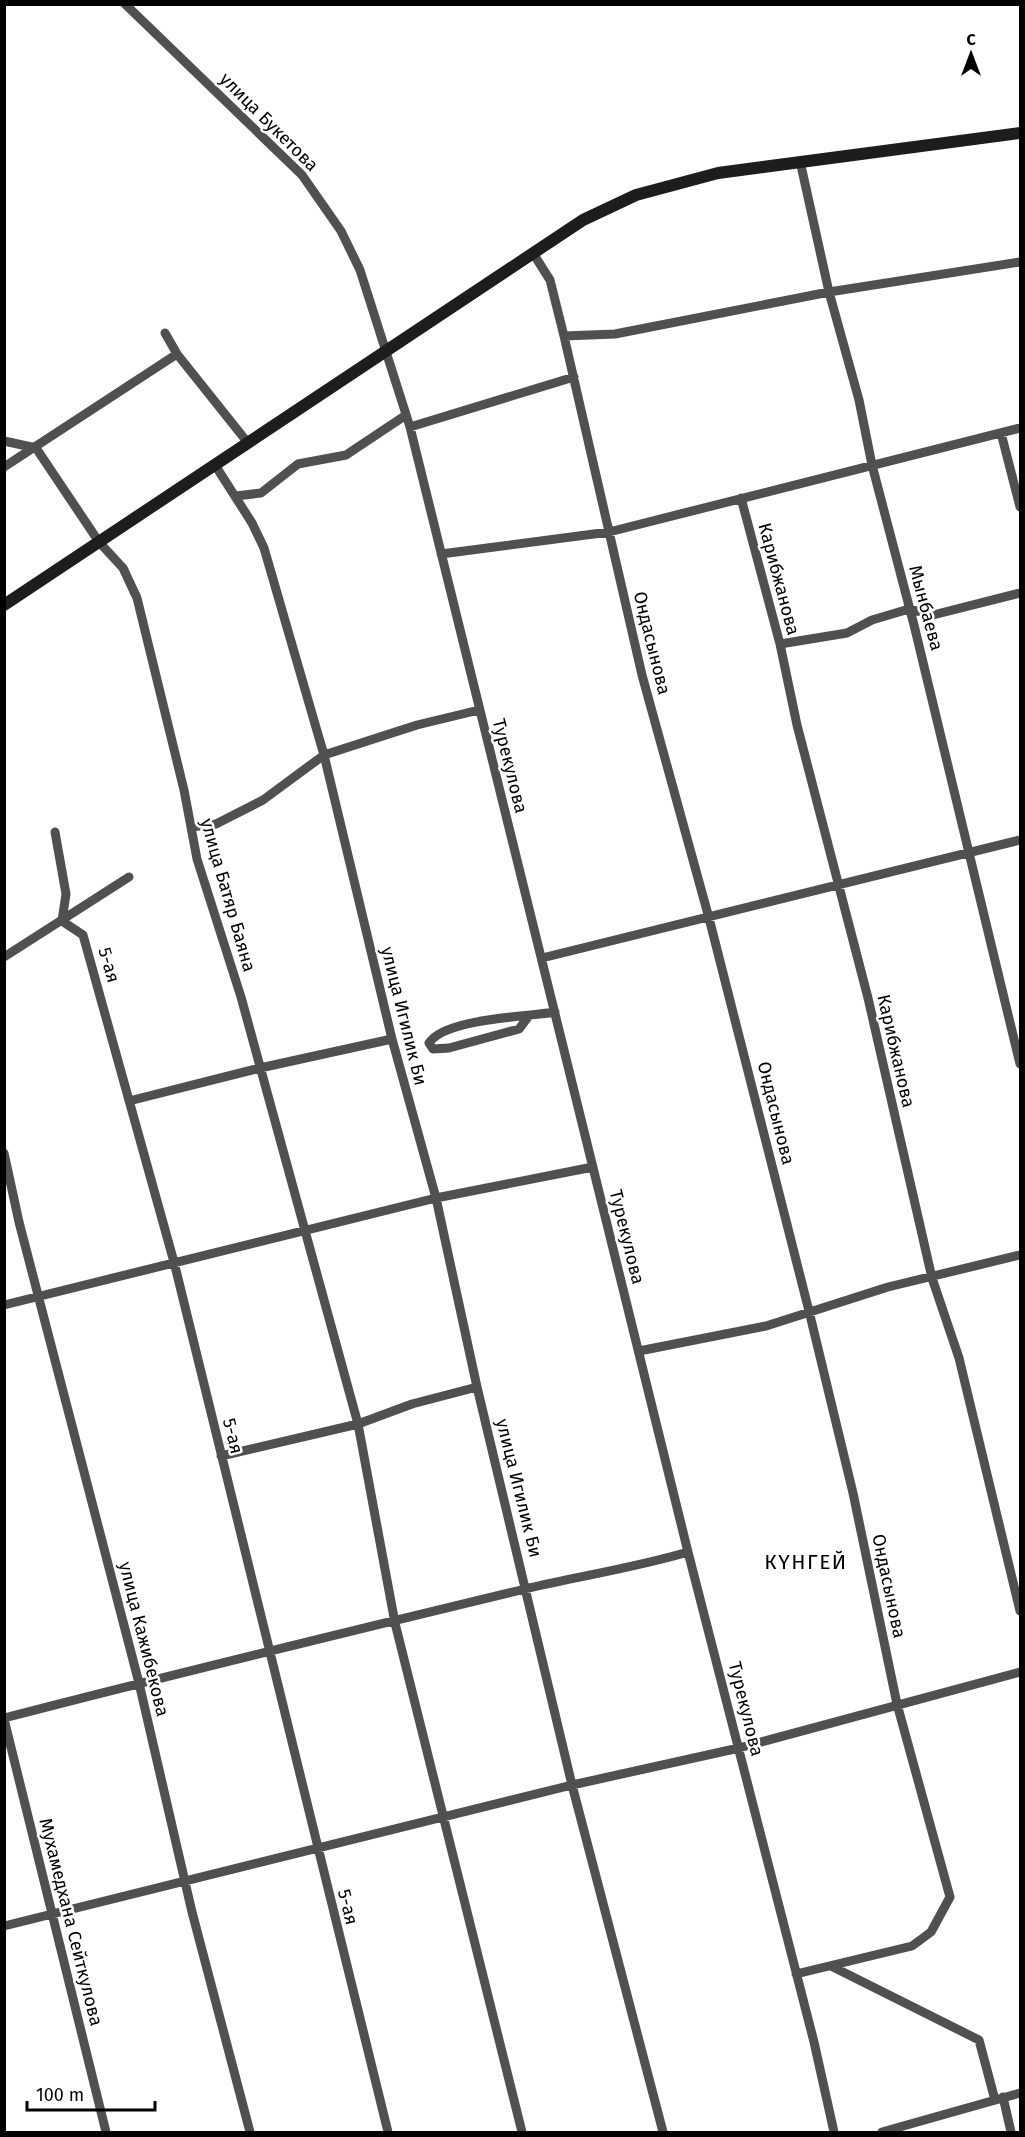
<svg xmlns="http://www.w3.org/2000/svg" width="1025" height="2137" font-family="'Fira Sans',sans-serif">
	<rect width="100%" height="100%" fill="#fff"/>
	<g fill="none" stroke-linecap="round" stroke-linejoin="round">
		<!-- street -->
		<path stroke="#505050" stroke-width="9" d="M125 4 302 175 341 231 360 270 410 427 688 1552 814 2042 834 2132
			M800 161 829 292 859 400 872 465 914 625 1020 1064
			M533 253 550 280 564 336 642 675 709 918 809 1311 853 1493 897 1704 950 1897 931 1932 912 1946 796 1974
			M165 333 177 354 248 443
			M564 336 615 334 829 292 1020 262
			M410 427 574 377
			M1001 433 1020 507
			M4 441 36 448 99 542 123 568 137 598 184 790 197 859 241 997 358 1424 395 1623 522 2132
			M215 465 252 523 264 548 324 755 392 1039 436 1198 477 1387 572 1785 663 2132
			M4 467 177 354
			M236 496 261 493 298 464 346 455 406 415
			M741 498 780 644 797 725 868 998 932 1278 959 1358 1020 1611
			M441 554 609 532 1020 428
			M780 644 847 633 872 620 909 609 933 615 1020 593
			M191 827 216 824 263 800 324 755 417 725 479 710
			M55 832 66 894 62 921 83 935 174 1262 388 2132
			M4 957 129 877
			M542 958 1020 840
			M528 1017 519 1029 449 1048 433 1049 429 1043C445 1018 527 1017 555 1012
			M129 1101 260 1068 392 1039
			M4 1153 19 1222 139 1683 192 1912 250 2132
			M4 1305 436 1198 593 1167
			M639 1351 766 1326 888 1287 1020 1255
			M221 1456 358 1424 412 1404 477 1387
			M4 1718C177 1673 351 1631 525 1589 579 1576 634 1568 688 1552
			M4 1719 106 2132
			M4 1926 572 1785 739 1748 1020 1672
			M831 1966 979 2040 995 2100
			M1003 2097 1011 2132
			M882 2132 1020 2093"/>
		<!-- secondary -->
		<path stroke="#1d1d1d" stroke-width="12" d="M4 605 583 220 636 195 718 173 1020 133"/>
	</g>
	<g text-anchor="middle" dominant-baseline="central" stroke-width="5" stroke-linejoin="round" paint-order="stroke">
		<!-- street labels -->
		<g font-size="18" fill="#000" stroke="#fff">
			<text transform="translate(269 122) rotate(45)">улица Букетова</text>
			<text transform="translate(779 579) rotate(75)">Карибжанова</text>
			<text transform="translate(926 608) rotate(75)">Мынбаева</text>
			<text transform="translate(652 643) rotate(76)">Ондасынова</text>
			<text transform="translate(510 766) rotate(76)">Турекулова</text>
			<text transform="translate(228 895) rotate(74)">улица Батяр Баяна</text>
			<text transform="translate(109 965) rotate(74)">5-ая</text>
			<text transform="translate(404 1016) rotate(76)">улица Игилик Би</text>
			<text transform="translate(896 1051) rotate(77)">Карибжанова</text>
			<text transform="translate(776 1113) rotate(76)">Ондасынова</text>
			<text transform="translate(627 1237) rotate(76)">Турекулова</text>
			<text transform="translate(233 1436) rotate(76)">5-ая</text>
			<text transform="translate(519 1488) rotate(76)">улица Игилик Би</text>
			<text transform="translate(889 1586) rotate(78)">Ондасынова</text>
			<text transform="translate(144 1639) rotate(76)">улица Кажибекова</text>
			<text transform="translate(746 1709) rotate(76)">Турекулова</text>
			<text transform="translate(348 1907) rotate(76)">5-ая</text>
			<text transform="translate(71 1922) rotate(76)">Мухамедхана Сейткулова</text>
		</g>
		<!-- quarter labels -->
		<g font-size="21" letter-spacing="1.5" fill="#000" stroke="#fff">
			<text x="806" y="1562">КҮНГЕЙ</text>
		</g>
	</g>
	<!-- border -->
	<rect width="1025" height="2137" fill="none" stroke="#000000" stroke-width="12"/>
	<!-- north arrow -->
	<g transform="translate(971 54)" stroke="#ffffff" stroke-width="4.5" paint-order="stroke">
	<path d="M0-4.5L10 22L0 15L-10 22Z" fill="#000000"/>
	<text y="-9" font-size="16" font-weight="bold" text-anchor="middle" fill="#000000">С</text>
	</g>
	<!-- scale -->
	<path d="M27 2101v9h128v-9" fill="none" stroke="#000000" stroke-width="3"/>
	<text x="36" y="2101" font-size="18" fill="#000000" stroke="#ffffff" stroke-width="4.5" paint-order="stroke">100 m</text>
</svg>
